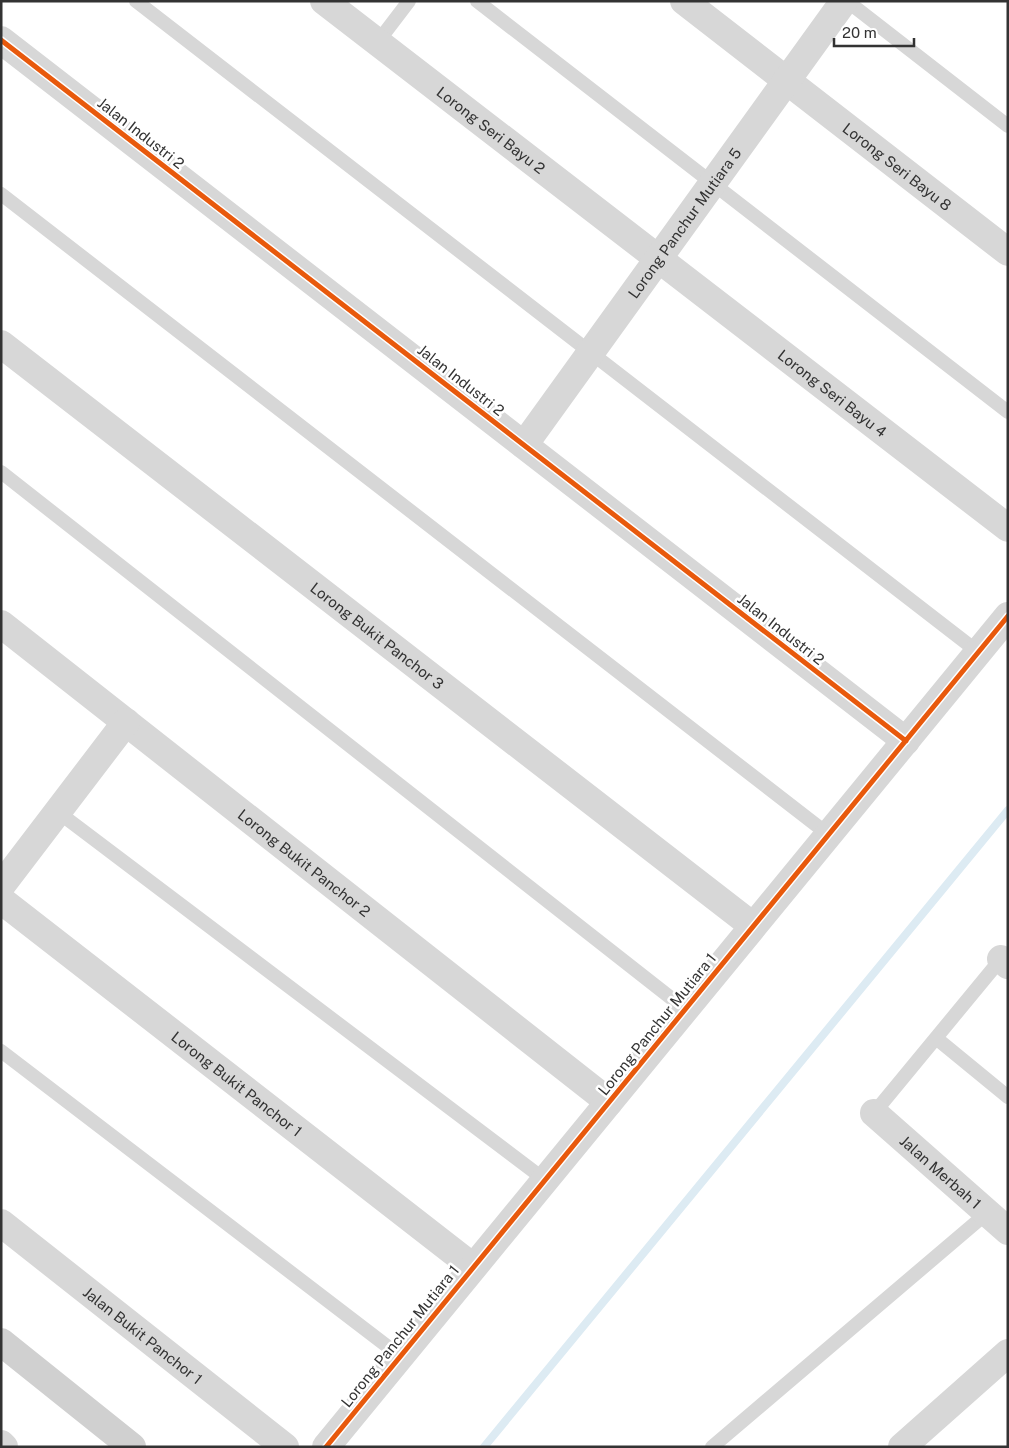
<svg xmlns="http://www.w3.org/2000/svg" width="1009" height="1448" font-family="'Public Sans',sans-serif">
	<rect width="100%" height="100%" fill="#fff"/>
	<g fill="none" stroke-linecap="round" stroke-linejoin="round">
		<!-- stream -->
		<path stroke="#ddebf3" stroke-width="8" d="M484 1447 1008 810"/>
		<!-- lane -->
		<path stroke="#d7d7d7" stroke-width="14" d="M136 1 978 652
			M477 1 1008 412
			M847 1 1008 126
			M377 43 409 1
			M1 194 829 835
			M1 472 685 1009
			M58 812 545 1180
			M936 1038 1008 1097
			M1 1051 400 1356
			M874 1113 1001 959
			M712 1447 987 1213"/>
		<!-- street -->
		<g stroke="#d7d7d7" stroke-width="28">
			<path id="s1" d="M324 1 1008 528"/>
			<path id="s2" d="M684 1 1008 252"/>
			<path d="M1 40 906 741"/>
			<path id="s3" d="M1 344 753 926"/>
			<path id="s4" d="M524 445 844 1"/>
			<path id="s5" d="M1 624 609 1102"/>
			<path d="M1 886 126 722"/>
			<path id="s6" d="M1 900 473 1267"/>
			<path d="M1001 959 1008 965"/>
			<path id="s7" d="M874 1113 1008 1231"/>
			<path id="s8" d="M1 1223 285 1447"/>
			<path d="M1 1444 4 1447"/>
			<path d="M326 1447 1008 616"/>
			<path d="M902 1447 1008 1353"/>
		</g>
		<!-- secondary -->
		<path stroke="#d0d0d0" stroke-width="28" d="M1 1342 132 1447"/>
		<!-- cycleway casing -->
		<g stroke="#fff" stroke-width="8">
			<path id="cycleway" d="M1 40 906 741
				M326 1447 1008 616"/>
		</g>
		<!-- cycleway -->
		<use href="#cycleway" stroke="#e8590c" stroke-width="5"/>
	</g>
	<g text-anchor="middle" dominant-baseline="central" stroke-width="5" stroke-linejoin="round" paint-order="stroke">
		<!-- street labels -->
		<g font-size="15" fill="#333" stroke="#fff">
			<text stroke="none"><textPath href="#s1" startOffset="211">Lorong Seri Bayu 2</textPath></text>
			<text transform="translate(141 133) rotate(38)">Jalan Industri 2</text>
			<text stroke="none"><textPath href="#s2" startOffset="270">Lorong Seri Bayu 8</textPath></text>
			<text stroke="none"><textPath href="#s4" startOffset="274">Lorong Panchur Mutiara 5</textPath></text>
			<text transform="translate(461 380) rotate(38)">Jalan Industri 2</text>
			<text stroke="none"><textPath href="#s1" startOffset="642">Lorong Seri Bayu 4</textPath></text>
			<text transform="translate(781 629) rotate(38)">Jalan Industri 2</text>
			<text stroke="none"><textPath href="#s3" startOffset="476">Lorong Bukit Panchor 3</textPath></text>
			<text stroke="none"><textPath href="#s5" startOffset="386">Lorong Bukit Panchor 2</textPath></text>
			<text transform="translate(657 1024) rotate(-51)">Lorong Panchur Mutiara 1</text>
			<text stroke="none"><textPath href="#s6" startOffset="299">Lorong Bukit Panchor 1</textPath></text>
			<text stroke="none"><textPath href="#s7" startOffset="89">Jalan Merbah 1</textPath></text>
			<text stroke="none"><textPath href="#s8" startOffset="181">Jalan Bukit Panchor 1</textPath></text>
			<text transform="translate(400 1336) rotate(-51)">Lorong Panchur Mutiara 1</text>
		</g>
	</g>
	<!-- border -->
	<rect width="1009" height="1448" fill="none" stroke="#333333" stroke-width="5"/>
	<!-- scale -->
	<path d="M834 38v8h80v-8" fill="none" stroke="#333333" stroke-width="2.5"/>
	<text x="842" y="38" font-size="15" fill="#333333" stroke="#ffffff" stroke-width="4" paint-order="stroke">20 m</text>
</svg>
